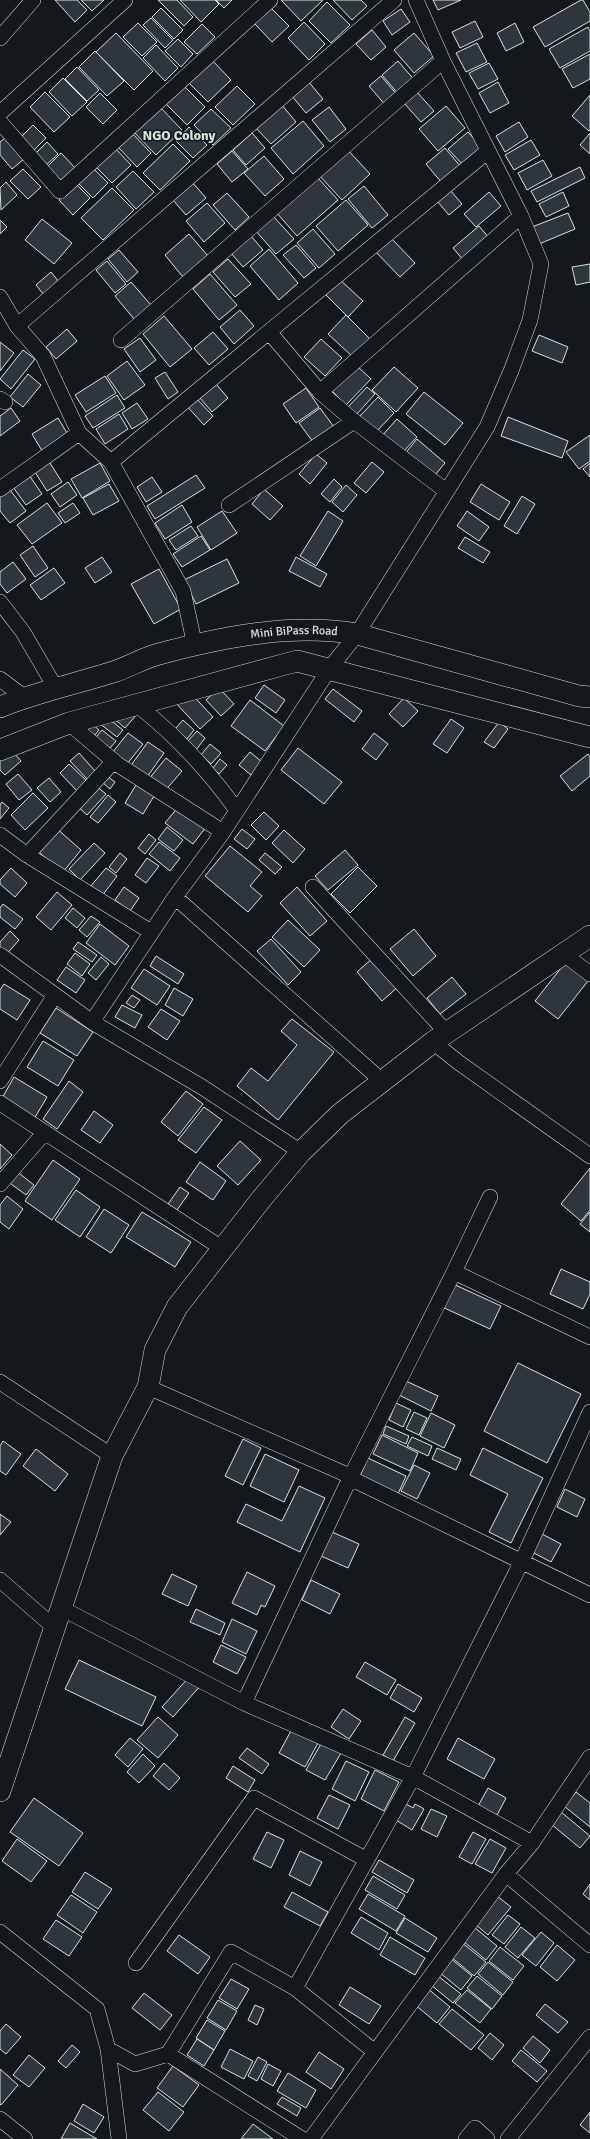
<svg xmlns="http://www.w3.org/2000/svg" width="590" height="2139" font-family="Signika,sans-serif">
	<rect width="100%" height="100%" fill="#14181c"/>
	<!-- building -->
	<path fill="#2c363c" stroke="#d8e6dc" d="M55 0H77L87 10 75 22Z
		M81 0H104L92 11Z
		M158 0H177L193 17 184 26Z
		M180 0H215L219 4 201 22Z
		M216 0H232L224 8Z
		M281 0H323L301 21Z
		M333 0H361L367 6 352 20Z
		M433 0H461L438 10Z
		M581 0H583L590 12V21L545 47 533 27Z
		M327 2 350 25 331 43 309 21Z
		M161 8 183 30 174 39 152 17Z
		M271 8 289 26 272 42 255 24Z
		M401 9 410 22 392 35 383 21Z
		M151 18 173 40 165 48 143 25Z
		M475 21 483 37 460 48 452 32Z
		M304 22 325 44 309 60 288 38Z
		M138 23 157 42 142 56 123 37Z
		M515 23 524 42 506 51 497 33Z
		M202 24 215 37 197 54 184 42Z
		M588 27 590 31V51L560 68 549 49Z
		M372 30 386 47 371 60 356 44Z
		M116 33 153 71 134 90 96 52Z
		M414 33 434 56 414 73 394 50Z
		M178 39 193 54 181 67 165 51Z
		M477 43 487 62 466 72 456 53Z
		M156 45 178 68 165 81 143 58Z
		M95 51 124 81 107 96 79 67Z
		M590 54V79L573 88 562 69Z
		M211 59 231 80 208 102 187 81Z
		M398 61 416 82 400 96 382 75Z
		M489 63 498 79 478 89 469 73Z
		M77 67 99 90 87 101 65 79Z
		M381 76 399 97 387 107 369 86Z
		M63 78 87 102 72 116 49 92Z
		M308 81 323 99 306 113 291 95Z
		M498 82 509 103 490 113 479 93Z
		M183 85 205 107 187 125 165 103Z
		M237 86 255 104 233 125 215 107Z
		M416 91 434 111 421 122 403 102Z
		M45 92 70 117 54 132 30 107Z
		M100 93 117 110 103 124 86 107Z
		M590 95V130L589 131 572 116Z
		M281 104 296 122 271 144 255 127Z
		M158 105 182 130 156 155 132 130Z
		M446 106 465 128 438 151 419 129Z
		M329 107 346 129 330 142 312 120Z
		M211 109 231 128 213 145 194 125Z
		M303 121 324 146 293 174 271 148Z
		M519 122 528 137 505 152 496 136Z
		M33 125 46 138 34 150 21 137Z
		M189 127 207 145 193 158 176 141Z
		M131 132 151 153 137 167 117 146Z
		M468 132 482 148 463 165 448 149Z
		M252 133 265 148 246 165 233 150Z
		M590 133V154L580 145Z
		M5 138 24 159 12 169 0 155V142Z
		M531 140 540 155 514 170 505 155Z
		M47 142 58 154 44 167 33 156Z
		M173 144 190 161 160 190 143 173Z
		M114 147 131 165 112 183 95 166Z
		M346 148 370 174 342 200 318 174Z
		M445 148 461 167 442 183 426 164Z
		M232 151 248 169 232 182 217 164Z
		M61 153 77 170 62 184 46 168Z
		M264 156 284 179 265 196 244 173Z
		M543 160 552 176 527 190 518 173Z
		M580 167 585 178 537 202 531 191Z
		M93 168 108 183 93 198 78 183Z
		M23 169 41 187 28 199 10 181Z
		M133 171 154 192 136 209 116 187Z
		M317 177 338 200 297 236 276 212Z
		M6 182 17 195 1 210 0 188Z
		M192 182 206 198 186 215 172 199Z
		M76 184 90 198 73 215 59 200Z
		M364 186 388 215 372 228 348 199Z
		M112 188 134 210 103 240 81 218Z
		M450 190 462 204 449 215 437 201Z
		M489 192 501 206 476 227 464 214Z
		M563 192 569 206 546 217 539 204Z
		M227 193 249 217 235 230 213 205Z
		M346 200 368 225 338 251 316 226Z
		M207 203 225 223 204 242 186 221Z
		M568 213 575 229 539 244 532 227Z
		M272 215 294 239 276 254 255 230Z
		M42 219 72 243 54 264 25 240Z
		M0 220 7 227 0 234Z
		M479 226 489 238 464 261 453 248Z
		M313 229 335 254 319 268 297 243Z
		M189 234 208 256 183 277 165 255Z
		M251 236 263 250 243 267 231 253Z
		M389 236 415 263 400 277 374 250Z
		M296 245 316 268 304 278 283 255Z
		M269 249 298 283 279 300 250 266Z
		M119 250 138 272 127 282 108 259Z
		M228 259 251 284 235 297 213 272Z
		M107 261 126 284 115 293 96 270Z
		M590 264V282L576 285 572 267Z
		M51 272 59 282 44 295 36 285Z
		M210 274 237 305 219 320 193 289Z
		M337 277 363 301 348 317 323 292Z
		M131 282 151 305 134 319 115 296Z
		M240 310 254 326 234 344 220 327Z
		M346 315 370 339 353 357 328 334Z
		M164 316 192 349 170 367 143 334Z
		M67 329 77 341 56 359 46 347Z
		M213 332 228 349 209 365 194 348Z
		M539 335 568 347 562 363 532 351Z
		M140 338 156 360 140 372 124 349Z
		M321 339 342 358 325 376 304 357Z
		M0 342 14 353 0 371Z
		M23 350 35 359 11 389 0 379Z
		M127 361 145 385 124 400 107 376Z
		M356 365 371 379 346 405 332 391Z
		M394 367 418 388 396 412 372 390Z
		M165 372 178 392 168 399 155 378Z
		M28 374 41 385 23 407 10 397Z
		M105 376 116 393 86 412 75 395Z
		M216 384 228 398 212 412 200 398Z
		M367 387 375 394 356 415 348 407Z
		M306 388 319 407 296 423 283 404Z
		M424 392 463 423 445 445 406 414Z
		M117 395 125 408 93 428 85 416Z
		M194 396 213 416 204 425 185 404Z
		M378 397 394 413 375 433 359 417Z
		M137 403 148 419 132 429 122 413Z
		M11 408 20 421 0 436V416Z
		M320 408 334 427 313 442 299 423Z
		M119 414 128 429 105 444 96 429Z
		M508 417 568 441 562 458 501 436Z
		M58 418 70 438 44 454 32 434Z
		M397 419 417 437 401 454 381 437Z
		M590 435V461L579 469 566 452Z
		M417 439 445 463 431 480 403 456Z
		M316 454 327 463 310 484 299 474Z
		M48 460 62 482 47 491 33 469Z
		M372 462 384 472 366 493 354 483Z
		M100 463 110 481 82 498 71 479Z
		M590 463V477L583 469Z
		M27 472 42 494 26 505 10 483Z
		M196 475 205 488 155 519 147 506Z
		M152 477 162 492 146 502 137 487Z
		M334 479 342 487 330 502 321 494Z
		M68 482 77 495 60 507 51 494Z
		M109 484 119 501 93 515 83 498Z
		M481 484 510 502 499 520 470 502Z
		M346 485 357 495 343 512 332 502Z
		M7 486 26 511 10 523 0 511V492Z
		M264 489 283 506 270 520 252 504Z
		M522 496 535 504 517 534 504 526Z
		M47 503 62 523 32 544 17 525Z
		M73 503 80 513 65 523 58 513Z
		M182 505 192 522 165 539 155 523Z
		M222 511 237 533 211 550 197 527Z
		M328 511 343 521 316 566 300 556Z
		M467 511 489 527 479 541 457 526Z
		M191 526 198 536 176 550 169 540Z
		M201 536 210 550 182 567 173 554Z
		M465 537 490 552 483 563 458 548Z
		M33 546 48 568 35 577 20 555Z
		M102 557 112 572 95 583 85 568Z
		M296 557 327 574 320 587 289 571Z
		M227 559 239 583 196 604 184 580Z
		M13 562 26 579 7 593 0 584V572Z
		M54 568 65 583 41 600 30 585Z
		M159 569 181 609 154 624 131 584Z
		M264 685 285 700 276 713 255 698Z
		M186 688 213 717 200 729 173 700Z
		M219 688 234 704 221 716 206 700Z
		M333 689 362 711 354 722 325 699Z
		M404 698 418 711 403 727 389 714Z
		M250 700 284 726 265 751 231 726Z
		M100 712 123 730 117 737 94 719Z
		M138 713 125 728 112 717Z
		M451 719 464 728 447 753 433 744Z
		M183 720 194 730 187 739 175 729Z
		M90 722 99 730 91 740 81 732Z
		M499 722 508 729 494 748 484 742Z
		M102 730 116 741 106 753 92 742Z
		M197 731 205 738 196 750 187 742Z
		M128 733 143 744 127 764 112 753Z
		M374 733 388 744 376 760 362 749Z
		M148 742 164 753 145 780 129 768Z
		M210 744 221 753 211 764 201 755Z
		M298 748 342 782 324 804 281 770Z
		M12 751 21 761 5 775 0 770V761Z
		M250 752 262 762 251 775 239 765Z
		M79 753 96 772 88 780 70 761Z
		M588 754 590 757V776L572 791 560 776Z
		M166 758 182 771 164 792 148 780Z
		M220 759 227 765 219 774 213 768Z
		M69 764 88 782 78 792 60 773Z
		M18 774 32 790 19 800 6 784Z
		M107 776 115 782 110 789 102 782Z
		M49 778 61 792 50 802 37 788Z
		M95 785 106 794 87 815 77 806Z
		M136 785 154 796 143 814 125 803Z
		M33 793 48 808 25 830 11 815Z
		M108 795 116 802 98 823 90 817Z
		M2 802 9 808 0 819V805Z
		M179 806 206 827 193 844 165 823Z
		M264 812 279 826 266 840 251 825Z
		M55 827 81 850 63 872 36 850Z
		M167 827 183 840 174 851 158 839Z
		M242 829 255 839 247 849 234 839Z
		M284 830 305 849 293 863 272 843Z
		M149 834 156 840 145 854 138 848Z
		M159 842 180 858 170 871 149 854Z
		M94 843 105 853 80 880 69 869Z
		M230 846 262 872 250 886 262 896 248 912 205 876Z
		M345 850 358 865 328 890 315 876Z
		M120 853 127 859 116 873 109 867Z
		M265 853 282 867 275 874 259 860Z
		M147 858 159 866 146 883 135 875Z
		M358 867 377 886 350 913 331 894Z
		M11 868 27 883 15 897 0 884V880Z
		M106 868 117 876 102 896 90 887Z
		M124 887 139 898 130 911 115 900Z
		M297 887 327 921 310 936 280 903Z
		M57 892 72 905 51 930 36 917Z
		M3 904 23 919 15 929 0 917V908Z
		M73 908 85 918 77 928 65 918Z
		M91 916 100 922 87 937 79 930Z
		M288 920 320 950 304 967 272 937Z
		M100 924 129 946 115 965 86 943Z
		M414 929 436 956 413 976 390 949Z
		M10 931 19 940 5 956 0 951V942Z
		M271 939 301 972 288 985 257 951Z
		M78 942 97 955 92 962 73 949Z
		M75 953 90 964 82 976 67 964Z
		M156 956 184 974 178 984 150 966Z
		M101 957 109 964 96 980 88 973Z
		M374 957 399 986 382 1001 357 972Z
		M565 963 588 981 558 1019 535 1001Z
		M66 967 85 980 76 993 57 980Z
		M144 969 170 986 157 1005 131 988Z
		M452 977 466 994 440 1014 427 998Z
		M4 984 30 1000 17 1020 0 1009V990Z
		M174 988 193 999 183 1016 165 1005Z
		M132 995 140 1000 134 1008 126 1003Z
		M122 1005 142 1015 135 1028 115 1017Z
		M56 1008 93 1032 77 1056 40 1033Z
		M161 1009 180 1021 167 1040 148 1027Z
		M292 1019 334 1052 278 1120 237 1086 251 1068 268 1081 297 1045 281 1031Z
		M43 1041 74 1060 58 1086 27 1067Z
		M14 1077 47 1097 34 1119 1 1100Z
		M69 1081 83 1092 57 1129 43 1119Z
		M186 1091 203 1104 178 1136 161 1122Z
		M204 1107 222 1120 196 1153 178 1140Z
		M94 1111 113 1125 100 1143 81 1130Z
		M240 1141 261 1160 238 1185 217 1166Z
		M0 1144 12 1155 0 1169Z
		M53 1160 80 1179 52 1220 25 1201Z
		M200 1162 226 1181 213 1200 186 1182Z
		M11 1167 34 1185 26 1195 3 1178Z
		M590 1168V1210L581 1221 561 1204Z
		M180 1187 189 1193 177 1210 168 1204Z
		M76 1190 100 1207 80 1237 55 1220Z
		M7 1196 23 1209 9 1229 0 1222V1205Z
		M104 1209 129 1225 111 1253 86 1237Z
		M142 1212 191 1242 175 1267 126 1237Z
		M590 1212V1232L580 1224Z
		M561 1269 590 1282V1294L583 1309 550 1294Z
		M451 1283 501 1306 490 1329 440 1306Z
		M518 1363 581 1394 547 1463 484 1431Z
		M406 1381 438 1396 431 1411 399 1395Z
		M396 1403 411 1410 403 1427 389 1420Z
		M414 1412 427 1418 419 1435 406 1429Z
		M431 1413 455 1425 444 1448 420 1436Z
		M386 1426 409 1436 406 1444 383 1434Z
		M382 1435 418 1453 410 1471 373 1454Z
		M412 1437 432 1446 428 1456 407 1446Z
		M243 1439 261 1448 243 1485 225 1476Z
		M3 1441 21 1454 6 1475 0 1471V1446Z
		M437 1448 461 1459 456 1470 432 1459Z
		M483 1448 543 1478 511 1543 489 1532 508 1494 470 1475Z
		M36 1449 68 1474 55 1491 23 1466Z
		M265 1454 299 1470 284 1502 250 1486Z
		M368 1458 406 1476 398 1494 360 1476Z
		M414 1465 430 1473 417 1499 401 1491Z
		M299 1486 325 1498 300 1552 237 1522 246 1504 282 1521Z
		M565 1489 585 1499 577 1517 557 1507Z
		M0 1514 11 1522 0 1535Z
		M332 1532 359 1544 348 1568 321 1556Z
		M542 1534 561 1544 551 1562 532 1552Z
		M247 1572 275 1586 265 1607 261 1605 257 1615 232 1603Z
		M172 1574 197 1586 188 1606 162 1594Z
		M311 1580 340 1594 330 1614 302 1600Z
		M196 1609 225 1623 220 1635 190 1622Z
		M232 1619 257 1631 246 1654 222 1642Z
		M221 1645 246 1657 237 1674 213 1662Z
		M79 1660 156 1697 142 1726 65 1689Z
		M365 1662 396 1680 387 1695 356 1677Z
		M190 1676 200 1686 173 1717 162 1707Z
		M398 1684 422 1698 414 1712 390 1698Z
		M343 1709 361 1721 349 1739 331 1727Z
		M158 1717 178 1735 158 1758 137 1740Z
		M405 1717 415 1723 393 1761 383 1755Z
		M292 1729 318 1743 305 1767 279 1753Z
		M130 1738 143 1749 128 1767 115 1755Z
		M458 1738 495 1759 484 1779 447 1759Z
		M322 1742 341 1753 325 1780 306 1770Z
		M247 1748 269 1764 262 1774 239 1758Z
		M143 1754 155 1766 139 1783 127 1772Z
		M346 1761 369 1772 355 1801 332 1789Z
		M164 1763 180 1778 169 1790 153 1776Z
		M233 1766 255 1780 248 1792 226 1778Z
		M375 1770 399 1782 384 1811 361 1799Z
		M488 1788 506 1798 495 1819 477 1808Z
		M576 1792 590 1803V1827L564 1806Z
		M329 1795 350 1805 338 1829 317 1818Z
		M34 1798 83 1833 59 1866 10 1832Z
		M406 1804 413 1808 415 1804 424 1809 412 1830 396 1820Z
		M431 1809 447 1816 437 1837 421 1829Z
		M561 1812 590 1836 580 1848 551 1824Z
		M267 1832 284 1840 271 1868 253 1859Z
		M473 1832 486 1839 472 1864 459 1857Z
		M17 1839 47 1861 31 1882 2 1861Z
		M490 1839 506 1848 492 1873 475 1864Z
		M300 1851 322 1862 310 1886 289 1875Z
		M379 1860 414 1880 407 1893 372 1872Z
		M85 1872 112 1889 98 1909 72 1892Z
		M373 1876 405 1895 397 1909 365 1890Z
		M590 1884V1900L583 1894Z
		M292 1892 328 1912 320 1926 284 1907Z
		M368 1894 405 1916 396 1931 359 1909Z
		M71 1895 97 1912 83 1933 57 1915Z
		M497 1896 511 1907 488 1935 475 1924Z
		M508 1915 520 1924 504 1944 492 1935Z
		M361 1917 388 1933 379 1950 351 1933Z
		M405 1918 437 1938 428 1952 396 1933Z
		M56 1920 82 1937 69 1956 43 1939Z
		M474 1927 497 1946 486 1960 463 1941Z
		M521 1927 535 1938 518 1958 505 1947Z
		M541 1932 554 1943 536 1966 522 1955Z
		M179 1935 210 1957 198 1974 167 1951Z
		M390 1937 425 1958 415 1975 380 1955Z
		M461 1942 486 1962 474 1976 450 1956Z
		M557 1945 575 1960 557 1981 540 1967Z
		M500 1947 524 1966 513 1980 489 1961Z
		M450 1958 472 1976 461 1990 439 1972Z
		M488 1962 513 1982 503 1995 478 1974Z
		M438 1976 461 1994 453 2003 431 1985Z
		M477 1976 502 1996 492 2009 467 1988Z
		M231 1979 249 1989 237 2009 219 1998Z
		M350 1987 381 2006 369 2024 339 2005Z
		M427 1988 450 2007 437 2023 414 2004Z
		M467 1990 491 2009 480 2023 455 2003Z
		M144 1993 172 2015 160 2030 132 2008Z
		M218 2000 237 2011 226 2030 207 2018Z
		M545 2004 568 2022 558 2033 536 2015Z
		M255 2005 264 2009 257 2025 248 2020Z
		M452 2009 484 2035 471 2050 439 2024Z
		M207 2020 225 2031 214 2050 196 2038Z
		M6 2024 21 2037 6 2054 0 2049V2031Z
		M490 2033 504 2045 492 2060 478 2048Z
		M533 2036 550 2050 540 2063 523 2048Z
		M197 2039 214 2050 204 2066 187 2055Z
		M72 2045 80 2052 66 2068 58 2061Z
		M230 2049 253 2061 244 2079 221 2067Z
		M521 2050 547 2071 537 2082 512 2061Z
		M319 2052 344 2069 331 2089 306 2072Z
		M29 2055 45 2068 29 2087 13 2075Z
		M258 2057 267 2062 257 2081 248 2076Z
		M268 2064 281 2071 273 2086 261 2079Z
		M173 2066 199 2085 183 2107 157 2088Z
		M0 2069 18 2085 1 2105 0 2104Z
		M288 2073 316 2090 306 2108 277 2091Z
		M158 2092 184 2112 169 2131 143 2110Z
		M282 2097 301 2108 297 2116 277 2104Z
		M83 2104 104 2117 94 2133 74 2121Z
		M590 2112V2133L580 2125Z
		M70 2123 97 2139H61Z
		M253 2124 273 2139H241Z"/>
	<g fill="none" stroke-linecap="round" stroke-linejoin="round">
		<!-- street casing -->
		<g stroke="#d8e6dc" stroke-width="16">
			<path id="street" d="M0 38 33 0
				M0 113 125 0
				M0 122 60 191 270 0
				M0 297 17 326 43 356 79 433 111 462 183 591 195 646
				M17 326 394 0
				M270 333 320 392 354 421 446 491
				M121 340 443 61
				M320 392 521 216
				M0 399 5 402
				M111 462 488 151
				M0 489 79 433
				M229 505 354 421
				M0 602 23 632 55 687
				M0 679 24 697
				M137 705C176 735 207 769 236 809
				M69 723 117 764 223 832
				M0 835 27 855 151 932
				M27 855 114 761
				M313 887 447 1033
				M175 897 382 1081
				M564 954 590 974
				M0 955 92 1022 202 1087 301 1152
				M92 1022 175 897 223 832 330 668 357 634 487 427 511 371 530 320 541 264 521 216 443 61 416 0
				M433 1042 458 1062 590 1156
				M0 1081 55 995
				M0 1103 223 1249
				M0 1184 45 1132
				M454 1272 590 1337
				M0 1382 112 1456
				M148 1387 343 1473 350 1478 590 1595
				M0 1580 55 1628
				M61 1608 244 1703 413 1777 532 1843
				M244 1703 350 1478 454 1272 490 1197
				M506 1874 590 1945
				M0 1932 97 2009 108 2049 135 2064 168 2054 302 2139
				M136 1963 254 1798 367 1860
				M295 1988 413 1777 522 1561 590 1412
				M108 2049 119 2139
				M168 2054 231 1952 295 1988 375 2052
				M0 2119 25 2139
				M311 2139 506 1874 532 1843 590 1757
				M466 2139 475 2128 487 2139
				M508 2139 590 2037"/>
		</g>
		<!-- secondary casing -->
		<g stroke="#d8e6dc" stroke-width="22">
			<g id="secondary">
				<path id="s1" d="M0 707C37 692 75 684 113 672 129 667 143 658 159 654 222 637 292 623 357 634L579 696 590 697"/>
				<path d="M0 750 69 723 297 661 590 737"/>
				<path d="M0 1791 112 1456 148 1387 155 1350 177 1307 263 1197 301 1152 340 1114 433 1042 590 936"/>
			</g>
		</g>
		<!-- street -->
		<use href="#street" stroke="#14181c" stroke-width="15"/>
		<!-- secondary -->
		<use href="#secondary" stroke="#14181c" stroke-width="21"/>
	</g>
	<g text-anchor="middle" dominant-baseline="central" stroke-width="3" stroke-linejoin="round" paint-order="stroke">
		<!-- street labels -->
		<g font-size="12" fill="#d8e6dc" stroke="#14181c">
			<text stroke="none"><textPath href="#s1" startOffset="305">Mini BiPass Road</textPath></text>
		</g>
		<!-- quarter labels -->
		<g font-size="14" font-weight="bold" fill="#d8e6dc" stroke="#14181c">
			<text x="179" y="135">NGO Colony</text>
		</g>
	</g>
</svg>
